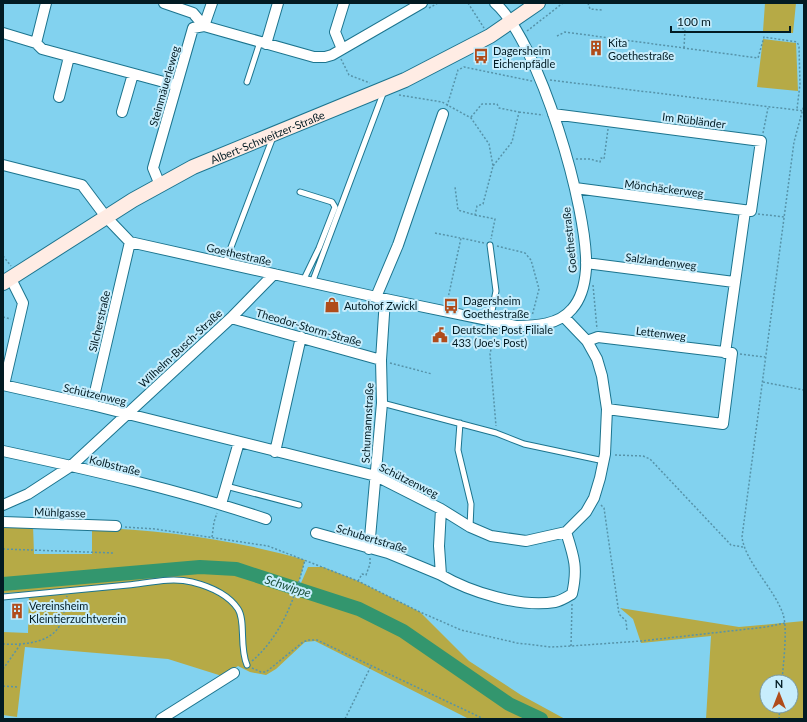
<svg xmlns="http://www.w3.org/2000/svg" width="807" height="722" font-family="Lato,sans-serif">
	<rect width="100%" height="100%" fill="#82d2ef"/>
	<!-- green -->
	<path fill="#b6aa46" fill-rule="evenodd" d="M765 3H796L793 33 763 31Z
		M763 39 796 43 798 91 757 87Z
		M33 525 34 554H92V528C162 529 239 541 305 560L294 599 308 567H323L358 581 420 612 469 661 521 695 565 719H469L315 641 305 642 276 669 266 675 250 672 238 666 222 676 168 659 25 647 17 717 3 715V632L28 633 29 592 3 593 4 526Z
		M620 608 739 627 804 621V719H706L711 636 641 643 633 619ZM767 682H791V706H767Z"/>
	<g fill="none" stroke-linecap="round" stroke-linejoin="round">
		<!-- river -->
		<path stroke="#33966e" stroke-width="14" d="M3 584 200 567 236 569 359 609 403 631 509 704 541 719"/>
		<!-- lane casing -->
		<g stroke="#1c748e" stroke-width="7">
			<path id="lane" d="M247 82 260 42
				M300 192 332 202 335 207 319 248 303 281
				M490 245 496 291 490 321
				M225 263 273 137
				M312 283 384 91
				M382 403 496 433 524 444 604 461
				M460 423 458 450 471 504 470 527
				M226 486 299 505
				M3 597C45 593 86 589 128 585 148 583 171 577 192 582 208 586 228 594 238 609 246 621 239 647 247 665"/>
		</g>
		<!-- street casing -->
		<g stroke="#1c748e" stroke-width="12">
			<path id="street" d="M164 3 193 13 204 26 314 57H325L332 55 422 3
				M3 33 36 43 42 49 175 85
				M36 43 46 3
				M266 44 278 3
				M342 49 335 32 344 3
				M59 97 69 57
				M122 112 133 74
				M553 114 761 141 751 211 575 188
				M3 165 82 185 106 217 130 242 376 297 516 326C535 326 559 325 572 309 581 299 585 283 586 269 589 211 539 41 495 3
				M160 185 153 168 193 28 204 26 212 3
				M586 263 734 282
				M376 297 398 245 443 114
				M231 318 381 360
				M587 341 598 337 732 353 723 424 607 409
				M725 353 745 211
				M3 385 92 405 376 476 441 509 470 527 491 536 526 541 566 532 586 512 594 498 600 478 605 454 607 409 602 376 597 359 587 341 564 317
				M4 385 23 303 11 279
				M92 405 130 242
				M3 451C91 470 180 490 266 519
				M275 452 301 337
				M221 504 239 442
				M3 505 28 494 71 466 231 318 274 274
				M441 509 439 546 441 575C470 592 521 608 555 602 561 601 567 597 572 594 578 568 574 557 566 532
				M3 522 116 526
				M316 533 388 553 441 575
				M369 549 382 403 381 360 385 299
				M161 719 234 673"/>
		</g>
		<!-- secondary casing -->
		<g stroke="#1c748e" stroke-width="16">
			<g id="secondary">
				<path id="s1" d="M3 283 133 200 193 167 405 80 490 36 538 3"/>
			</g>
		</g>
		<!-- path -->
		<path stroke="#5693a9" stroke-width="1.5" stroke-dasharray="2 2" stroke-linecap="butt" d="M468 3 484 28
			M588 3 590 9 602 10
			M429 8 438 3
			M678 28 685 29 684 48
			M527 31 563 3
			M557 36 565 32 758 58 764 37 797 42 799 46 800 84 797 109
			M341 59 349 75 370 83
			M550 80 804 111
			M399 95 442 102 471 118 489 144 493 166 483 204 477 206 475 215 458 210 455 187
			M447 106 458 70 464 67 532 81
			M519 112 543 115
			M471 117 482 104H497L499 108 519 112 512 142 493 166
			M763 133 768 108
			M576 159H590L600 162 601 158 604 159 608 129
			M758 214 785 217
			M475 215 495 219 491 239
			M435 233 460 238
			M497 246 525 253 531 260 539 289 532 316
			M3 256 11 266
			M593 285 597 329
			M447 303 461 238 484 243
			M3 317 11 319
			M495 330 490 354 496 426
			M740 354 765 357
			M390 363 432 374
			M763 382 804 390
			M615 455 643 456 650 459 731 545 743 547
			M601 505 604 508 619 614 626 621 627 631
			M125 527 155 529 268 546 358 581 420 612 461 630 517 643 551 647 571 646 641 641 766 627 785 623
			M212 537 214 522 217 513
			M3 549 114 553
			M358 581 362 574 366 575 370 564V557
			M3 644C21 645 52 644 61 623 64 615 65 605 67 596
			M571 646 572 604
			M252 661C282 635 295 598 305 560
			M252 668 261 672H266L303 642 308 640H317L484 719
			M3 669 20 645
			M782 682C783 665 788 629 783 614 774 588 745 562 742 537L794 142 804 105
			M3 686 17 687
			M345 719 371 666
			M779 719 780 706"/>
		<!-- lane -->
		<use href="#lane" stroke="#fff" stroke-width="5"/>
		<!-- street -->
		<use href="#street" stroke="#fff" stroke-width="10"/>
		<!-- secondary -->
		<use href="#secondary" stroke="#ffece4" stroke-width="14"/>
	</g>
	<!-- icons -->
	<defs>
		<g id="building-bare" transform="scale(1.2)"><path d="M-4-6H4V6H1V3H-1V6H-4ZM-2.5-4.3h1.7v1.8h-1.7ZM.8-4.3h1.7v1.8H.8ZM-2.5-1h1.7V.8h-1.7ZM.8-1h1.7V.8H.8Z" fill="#b04c1b" stroke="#c7edfc" stroke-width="2.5" paint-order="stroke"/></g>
		<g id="bus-bare" transform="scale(1.2)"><path d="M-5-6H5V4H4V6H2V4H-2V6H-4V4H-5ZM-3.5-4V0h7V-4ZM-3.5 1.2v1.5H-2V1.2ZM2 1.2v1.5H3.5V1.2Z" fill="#b04c1b" stroke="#c7edfc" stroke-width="2.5" paint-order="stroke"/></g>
		<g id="shop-bare" transform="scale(1.2)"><path d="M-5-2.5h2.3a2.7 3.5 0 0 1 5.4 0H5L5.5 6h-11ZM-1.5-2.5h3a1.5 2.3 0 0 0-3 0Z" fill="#b04c1b" stroke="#c7edfc" stroke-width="2.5" paint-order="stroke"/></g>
		<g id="civic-bare" transform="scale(1.2)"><path d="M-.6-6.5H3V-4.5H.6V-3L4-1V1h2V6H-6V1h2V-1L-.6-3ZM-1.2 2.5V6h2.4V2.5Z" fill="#b04c1b" stroke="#c7edfc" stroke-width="2.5" paint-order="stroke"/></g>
	</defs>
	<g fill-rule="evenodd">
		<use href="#building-bare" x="596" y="48"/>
		<use href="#bus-bare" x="481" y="56"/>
		<use href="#shop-bare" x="332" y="305"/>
		<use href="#bus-bare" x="451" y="306"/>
		<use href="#civic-bare" x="440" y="335"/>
		<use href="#building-bare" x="17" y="611"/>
	</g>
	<g text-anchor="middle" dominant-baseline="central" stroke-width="4" stroke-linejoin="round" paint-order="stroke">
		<!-- poi labels -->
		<g font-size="11" fill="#021b23" stroke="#c7edfc" text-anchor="start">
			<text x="608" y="42">Kita<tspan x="608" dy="13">Goethestraße</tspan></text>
			<text x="493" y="50">Dagersheim<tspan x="493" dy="13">Eichenpfädle</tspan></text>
			<text x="463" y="300">Dagersheim<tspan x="463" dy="13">Goethestraße</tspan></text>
			<text x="344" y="305">Autohof Zwickl</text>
			<text x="452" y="329">Deutsche Post Filiale<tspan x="452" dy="13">433 (Joe's Post)</tspan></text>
			<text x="29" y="605">Vereinsheim<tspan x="29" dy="13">Kleintierzuchtverein</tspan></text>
		</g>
		<!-- street labels -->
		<g font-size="11" fill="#021b23" stroke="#c7edfc">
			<text transform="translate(164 86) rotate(-74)">Steinmäuerleweg</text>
			<text transform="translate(694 120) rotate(7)">Im Rübländer</text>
			<text stroke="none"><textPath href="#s1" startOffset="303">Albert-Schweitzer-Straße</textPath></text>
			<text transform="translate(664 188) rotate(7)">Mönchäckerweg</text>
			<text transform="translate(569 240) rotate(-96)">Goethestraße</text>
			<text transform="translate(239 254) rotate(13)">Goethestraße</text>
			<text transform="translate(661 261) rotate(7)">Salzlandenweg</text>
			<text transform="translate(99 321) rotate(-77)">Silcherstraße</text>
			<text transform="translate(309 327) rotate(16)">Theodor-Storm-Straße</text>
			<text transform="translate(661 333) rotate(7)">Lettenweg</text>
			<text transform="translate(180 348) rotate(-43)">Wilhelm-Busch-Straße</text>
			<text transform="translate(95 394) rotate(13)">Schützenweg</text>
			<text transform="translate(367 423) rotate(-87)">Schumannstraße</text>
			<text transform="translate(115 465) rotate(14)">Kolbstraße</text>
			<text transform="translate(409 480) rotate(26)">Schützenweg</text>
			<text transform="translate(60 512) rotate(2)">Mühlgasse</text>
			<text transform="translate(372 538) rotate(17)">Schubertstraße</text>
		</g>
		<!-- water labels -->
		<g font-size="12" font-style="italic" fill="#1c503a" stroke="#c7edfc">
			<text transform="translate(288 586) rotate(18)">Schwippe</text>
		</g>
	</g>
	<!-- border -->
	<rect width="807" height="722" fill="none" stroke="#021b23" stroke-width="8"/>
	<!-- north arrow -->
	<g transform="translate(779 694)"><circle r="19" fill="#c7edfc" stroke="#7899a5"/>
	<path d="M0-3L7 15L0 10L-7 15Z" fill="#b04c1b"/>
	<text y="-6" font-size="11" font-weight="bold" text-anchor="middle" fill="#021b23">N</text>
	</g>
	<!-- scale -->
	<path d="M671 26v6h119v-6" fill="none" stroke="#021b23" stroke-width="2"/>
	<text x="677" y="26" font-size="12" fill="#021b23" stroke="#c7edfc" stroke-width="3" paint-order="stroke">100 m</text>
</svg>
